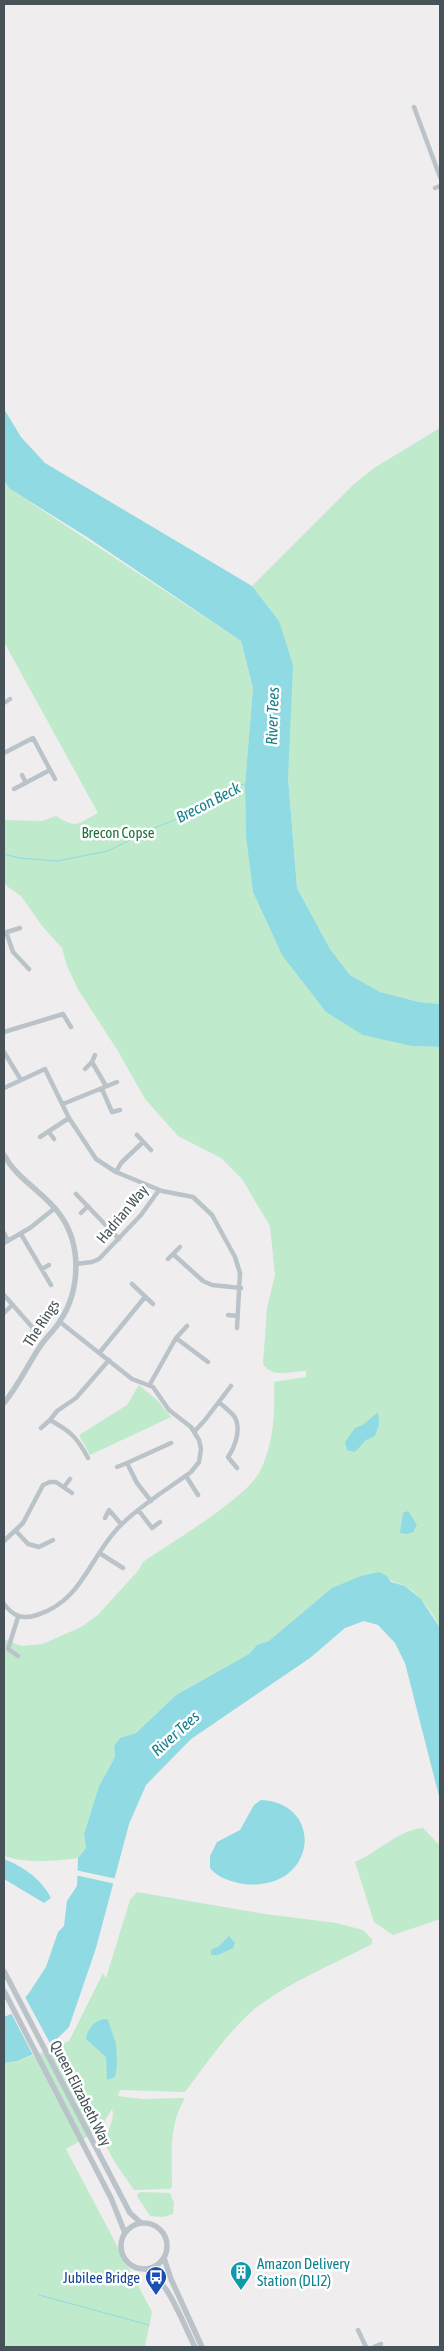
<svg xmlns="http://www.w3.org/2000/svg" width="444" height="2351" font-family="'Asap Condensed',sans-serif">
	<rect width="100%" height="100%" fill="#f0edee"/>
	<!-- green -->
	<path fill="#bfeacb" d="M440 428V1004L419 1002 380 992 350 975 330 949 297 888 288 778 279 621 252 586 353 485 374 468Z
		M4 481 10 489 241 641 253 688 245 784 246 837 253 892 282 955 412 1046 440 1047V1628C432 1612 422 1597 407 1587 399 1582 392 1584 387 1576L290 1626 269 1642 257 1645 249 1654 176 1695 136 1733 120 1738 114 1746 115 1757 99 1786 84 1834 86 1848 78 1858C53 1861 29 1864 4 1856V1639L22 1646 43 1644 81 1627 98 1615 114 1597 138 1571 143 1562C170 1543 247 1498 260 1471 274 1443 275 1413 274 1382L306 1377V1371C291 1371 273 1379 263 1364L267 1308 275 1275 270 1226 242 1179 221 1158 178 1136 145 1099 118 1051 79 991 67 966 62 948 43 927 21 896 4 884V820L42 821 56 816C78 830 78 823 98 813L4 642Z
		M139 1385 157 1400 171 1417 90 1455 79 1435 127 1405Z
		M423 1828 440 1846V1919L393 1935 374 1922 355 1862C377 1853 398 1830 423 1828Z
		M137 1892 265 1914 336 1923 363 1930 372 1939V1944C334 1964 291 1981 257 2007 229 2030 207 2063 185 2092L120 2090 118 2096 142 2099 185 2098C168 2125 172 2157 172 2187L170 2189 134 2190C128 2180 107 2154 106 2143 105 2131 116 2121 112 2109L99 2130 66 2149 152 2312 145 2347H4V2063L17 2061 69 2041 103 1973 106 1978 130 1900Z
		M142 2192 170 2193 174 2203 173 2214 163 2217 150 2216 137 2196 138 2193Z"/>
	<!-- water -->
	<path fill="#90dae3" d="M4 409 21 437 45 463 252 586 279 621 293 665 288 778 297 888 330 949 350 975 380 992 419 1002 440 1004V1047L412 1046 363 1035 326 1012 282 955 253 892 246 837 245 784 253 688 241 641 87 537 10 489 4 481Z
		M378 1412 379 1424 375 1436 366 1440 355 1452 347 1450 345 1442 355 1428 363 1425Z
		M408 1511 417 1525 413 1532 407 1534 400 1533 403 1513Z
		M379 1572 387 1576 391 1582 405 1586 421 1599 440 1628V1800L405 1663 395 1643 378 1625 364 1621 345 1628 310 1658 191 1739 146 1785 129 1824 96 1948 69 2027 48 2048 17 2061 4 2063V2017L11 2014 29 1993 46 1967 58 1932 64 1926 67 1901 77 1886 78 1858 86 1848 84 1834 99 1786 115 1757 114 1746 120 1738 136 1733 176 1695 249 1654 257 1645 269 1641 332 1588 361 1576Z
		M261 1800C326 1803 317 1892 244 1884 232 1882 218 1878 210 1868V1856L217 1842 240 1830 254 1805Z
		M4 1859C22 1866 42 1879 51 1898L44 1903 4 1879Z
		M229 1936 235 1943 233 1948 218 1955H211V1950L219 1946Z
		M105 2019 108 2020 116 2044 117 2065 115 2077 107 2080 106 2057 86 2039C87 2029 95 2020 105 2019Z"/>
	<!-- pier -->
	<path fill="#f0edee" d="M75 1870 117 1879 116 1884 75 1875Z
		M24 1995 52 2047 34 2057 10 2011Z"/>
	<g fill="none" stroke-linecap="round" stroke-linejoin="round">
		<!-- stream -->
		<path stroke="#90dae3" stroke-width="1" d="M4 854 19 858 57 861 108 851 154 828 188 815 236 786 245 784
			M39 2295 149 2325"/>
		<!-- minor -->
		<path stroke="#bac3c9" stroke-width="4.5" d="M414 107 440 177
			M435 188 440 186
			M4 703 10 699
			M4 753 33 738 55 779
			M22 775 26 783
			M14 789 50 770
			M6 932 13 952 29 969
			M4 933 20 928
			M4 1032 63 1014 71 1027
			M4 1052 21 1080
			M95 1055 92 1062 106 1086
			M85 1069 92 1062
			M4 1088 45 1069 69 1118 96 1159 116 1172 162 1191 193 1197 212 1215 235 1257 240 1273 237 1328
			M102 1089 112 1112 120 1110
			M63 1104 117 1082
			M49 1132 54 1139
			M137 1135 151 1150
			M40 1137 69 1118
			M116 1172 121 1163 143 1142
			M76 1194 119 1239
			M81 1213 88 1206
			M4 1233 8 1241
			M21 1234 51 1285
			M4 1243 30 1228 55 1208
			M173 1254 180 1247
			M168 1259 173 1254 203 1281 212 1285 241 1288
			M76 1264 92 1262 99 1259 141 1215 159 1190
			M42 1269 49 1265
			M132 1284 153 1304
			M4 1295 33 1328 32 1336
			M4 1313 12 1305
			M228 1315 238 1316
			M33 1328 41 1325
			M176 1338 208 1362
			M100 1352 145 1297
			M150 1384 176 1338 187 1326
			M219 1402C224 1407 230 1411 234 1416 242 1428 235 1447 228 1457L237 1468
			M41 1428 50 1420
			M194 1432 205 1420 231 1386
			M88 1458C77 1437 70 1431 50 1420L57 1411 76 1398 109 1360
			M127 1463 171 1443
			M117 1467 127 1463 137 1483 151 1501
			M186 1476 198 1495
			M64 1487 70 1479
			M139 1511 152 1528 160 1522
			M105 1518 109 1510 121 1524
			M16 1531 28 1544 39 1547 53 1540
			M4 1541 23 1523 43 1485 50 1482H56L72 1493
			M101 1554 123 1568
			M4 1604C13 1616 22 1620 37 1615 83 1601 90 1555 121 1525 142 1504 168 1489 191 1472L199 1462 201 1449 199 1440 191 1427 169 1410 153 1387 132 1379 60 1322
			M18 1617 8 1649 18 1656
			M358 2330 366 2347
			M374 2347 381 2344"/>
		<!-- tertiary -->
		<path stroke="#bac3c9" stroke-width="5.5" d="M4 1155C18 1181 45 1192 61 1216 82 1246 80 1291 60 1321 55 1330 47 1336 41 1345 28 1364 19 1385 4 1403
			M4 1971 130 2213 141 2223
			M4 1991 111 2198 125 2233
			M121 2246a23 23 0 1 1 46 0a23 23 0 1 1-46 0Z
			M164 2258 171 2279 202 2347
			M145 2269C168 2279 183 2324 195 2347"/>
	</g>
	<!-- icons -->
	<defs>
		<g id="building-pin" transform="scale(1.125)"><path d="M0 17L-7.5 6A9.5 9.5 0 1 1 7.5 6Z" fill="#0f9aa8" stroke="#fff"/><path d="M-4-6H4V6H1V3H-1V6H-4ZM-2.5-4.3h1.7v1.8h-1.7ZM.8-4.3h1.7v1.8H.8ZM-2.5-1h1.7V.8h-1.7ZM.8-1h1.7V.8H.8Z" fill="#fff"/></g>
		<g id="bus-pin" transform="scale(1.125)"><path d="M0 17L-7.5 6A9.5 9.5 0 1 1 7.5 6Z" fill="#1a4fb4" stroke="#fff"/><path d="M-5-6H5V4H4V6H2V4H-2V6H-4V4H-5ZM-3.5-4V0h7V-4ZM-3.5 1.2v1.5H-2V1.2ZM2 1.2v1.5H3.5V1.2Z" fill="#fff"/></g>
	</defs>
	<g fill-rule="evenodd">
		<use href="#building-pin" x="241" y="2272"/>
		<use href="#bus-pin" x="156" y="2277"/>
	</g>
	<g text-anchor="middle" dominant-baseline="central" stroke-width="5" stroke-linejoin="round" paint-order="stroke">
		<!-- park labels -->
		<g font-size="15" fill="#1f7340" stroke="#fff">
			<text x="118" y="832">Brecon Copse</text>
		</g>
		<!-- street labels -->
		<g font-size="15" fill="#475259" stroke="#fff">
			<text transform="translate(122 1214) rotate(-50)">Hadrian Way</text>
			<text transform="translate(41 1323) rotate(-57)">The Rings</text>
			<text transform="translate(81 2093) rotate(63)">Queen Elizabeth Way</text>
		</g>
		<!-- culture labels -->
		<g font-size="15" fill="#0d838f" stroke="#fff" text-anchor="start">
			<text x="257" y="2263">Amazon Delivery<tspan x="257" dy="17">Station (DLI2)</tspan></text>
		</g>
		<!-- transit labels -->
		<g font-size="15" fill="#164399" stroke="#fff" text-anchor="end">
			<text x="140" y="2277">Jubilee Bridge</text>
		</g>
		<!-- water labels -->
		<g font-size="16" font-style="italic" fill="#19808c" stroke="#fff">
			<text transform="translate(272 716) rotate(-88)">River Tees</text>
			<text transform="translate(208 802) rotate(-27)">Brecon Beck</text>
			<text transform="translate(175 1733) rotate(-42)">River Tees</text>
		</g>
	</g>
	<!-- border -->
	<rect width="444" height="2351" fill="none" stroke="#475259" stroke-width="10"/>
</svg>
